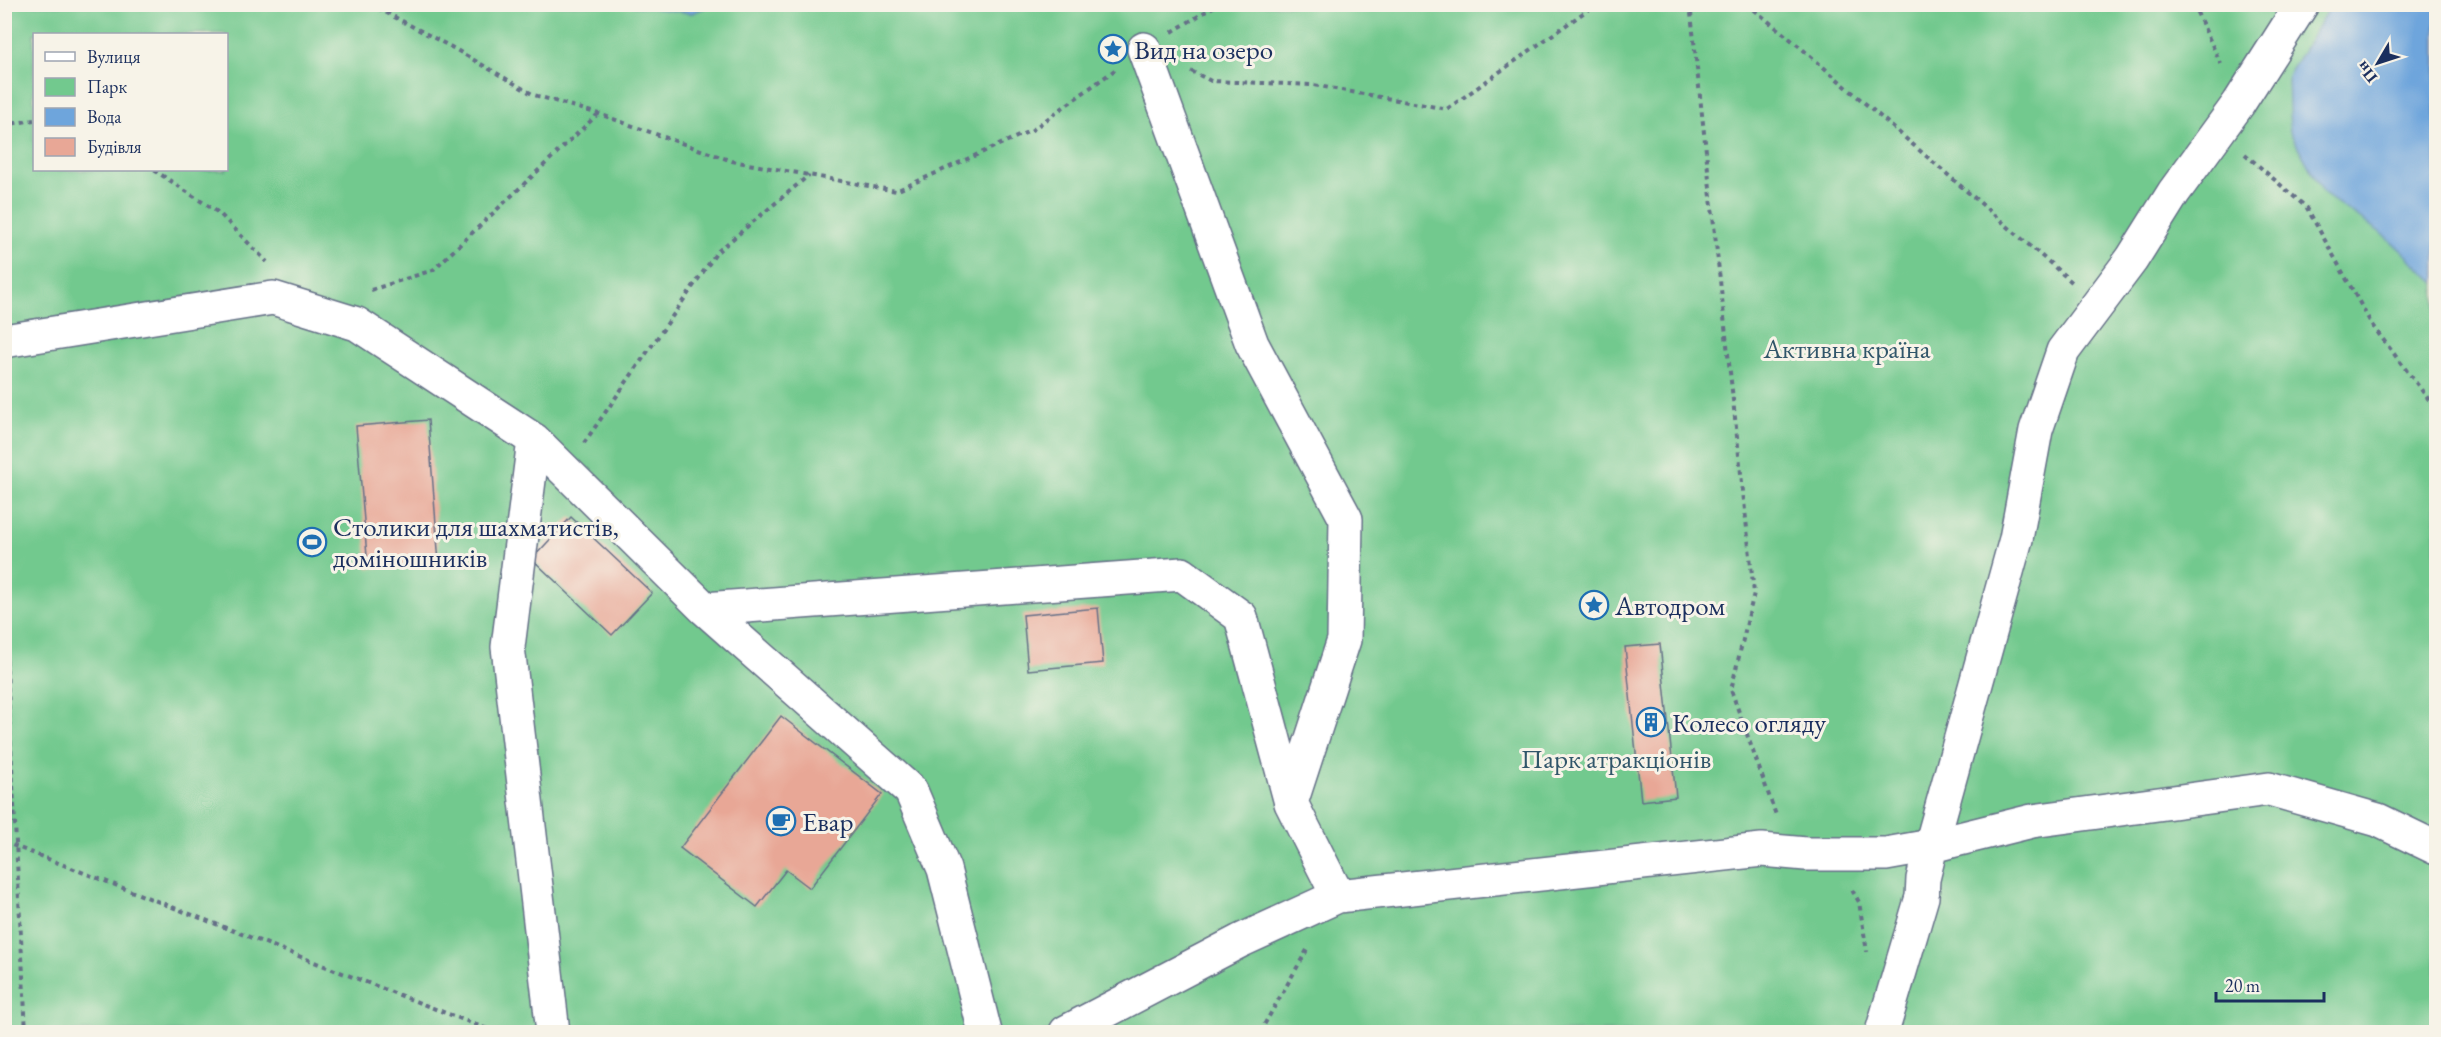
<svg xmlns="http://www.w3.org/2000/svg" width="2441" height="1037" font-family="'EB Garamond',serif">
	<rect width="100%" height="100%" fill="#f7f3e8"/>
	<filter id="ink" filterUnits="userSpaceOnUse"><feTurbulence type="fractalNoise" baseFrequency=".0167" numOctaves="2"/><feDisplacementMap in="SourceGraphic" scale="12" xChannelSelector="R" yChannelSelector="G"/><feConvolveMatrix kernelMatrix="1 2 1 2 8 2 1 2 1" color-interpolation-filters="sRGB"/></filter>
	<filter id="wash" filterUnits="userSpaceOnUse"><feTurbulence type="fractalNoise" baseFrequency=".008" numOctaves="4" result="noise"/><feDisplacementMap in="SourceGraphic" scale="24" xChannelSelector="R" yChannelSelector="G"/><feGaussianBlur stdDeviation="1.35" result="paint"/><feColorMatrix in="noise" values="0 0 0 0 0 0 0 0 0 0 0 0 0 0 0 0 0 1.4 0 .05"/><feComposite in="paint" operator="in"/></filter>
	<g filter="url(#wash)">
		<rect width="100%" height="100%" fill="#efead4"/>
		<!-- green -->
		<path fill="#72c98e" stroke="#467c76" stroke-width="1.5" fill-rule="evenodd" d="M5 5H2436V1032H5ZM34 34H226V170H34Z"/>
		<!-- water -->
		<path fill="#6ea5dc" stroke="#446a9d" stroke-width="1.5" d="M2331 4 2436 5V283L2387 237 2324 194 2290 132 2288 76Z
			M629 5H711L692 13Z"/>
		<g id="blocks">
			<!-- building -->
			<path fill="#e8a796" d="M428 420 439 563 368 568 356 426Z
				M571 517 652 593 612 635 532 559Z
				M1098 608 1103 663 1028 670 1023 615Z
				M1660 644 1676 797 1641 801 1625 647Z
				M781 716 882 794 810 888 786 870 757 907 680 848Z"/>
		</g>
	</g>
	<g filter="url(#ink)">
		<use href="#blocks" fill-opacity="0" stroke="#657087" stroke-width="1.5"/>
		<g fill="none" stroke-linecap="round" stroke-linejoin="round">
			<!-- minor casing -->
			<g stroke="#657087" stroke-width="36">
				<path id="minor" d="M1144 49 1252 344 1346 519 1344 640 1291 803
					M4 341 273 298 357 324 534 440 705 609 911 791 944 869 985 1032
					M534 440 508 647 553 1032
					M705 609 1182 574 1241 617 1291 803 1338 896
					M1066 1032 1240 941 1338 896 1762 850 1806 854H1886L1931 846 2032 821 2269 789 2378 820 2436 848
					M1882 1032 1922 897 1923 879 1931 846 2016 539 2036 430 2063 351 2132 259 2174 192 2239 103 2302 4"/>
			</g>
			<!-- path -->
			<path stroke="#657087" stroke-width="4" stroke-dasharray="4.5 4.5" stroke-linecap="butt" d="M370 4 455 49 534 95 599 114 732 161 896 191 1032 130 1116 69
				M1690 4 1754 593 1731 690 1776 815
				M1747 4 1800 47 2073 283
				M2193 4 2221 64
				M1172 32 1218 4
				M1191 71 1211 81 1313 85 1447 109 1596 4
				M4 125 34 120
				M2245 154 2307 208 2372 325 2436 409
				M154 170 219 213 267 262
				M371 290 433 270 598 114
				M584 443 717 252 809 175
				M4 615 26 1032
				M4 842 495 1032
				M1852 890 1859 902 1867 952
				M1260 1032 1307 950"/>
			<!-- minor -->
			<use href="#minor" stroke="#fff" stroke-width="33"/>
		</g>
	</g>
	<!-- icons -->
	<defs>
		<g id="sight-ring" transform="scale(1.5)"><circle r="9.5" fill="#f7f3e8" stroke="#1f6fb2" stroke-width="1.5"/><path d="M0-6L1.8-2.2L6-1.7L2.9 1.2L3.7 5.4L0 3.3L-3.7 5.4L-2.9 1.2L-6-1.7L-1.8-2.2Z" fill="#1f6fb2"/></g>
		<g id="stadium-ring" transform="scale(1.5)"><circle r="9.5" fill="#f7f3e8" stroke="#1f6fb2" stroke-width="1.5"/><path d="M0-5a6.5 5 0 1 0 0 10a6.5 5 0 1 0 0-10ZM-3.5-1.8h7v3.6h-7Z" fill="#1f6fb2"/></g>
		<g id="building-ring" transform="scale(1.5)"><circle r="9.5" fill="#f7f3e8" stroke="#1f6fb2" stroke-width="1.5"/><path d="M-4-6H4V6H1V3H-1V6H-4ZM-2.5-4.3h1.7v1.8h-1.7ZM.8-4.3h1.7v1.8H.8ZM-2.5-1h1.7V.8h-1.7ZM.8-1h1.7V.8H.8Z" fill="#1f6fb2"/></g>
		<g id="cafe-ring" transform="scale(1.5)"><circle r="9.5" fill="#f7f3e8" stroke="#1f6fb2" stroke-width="1.5"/><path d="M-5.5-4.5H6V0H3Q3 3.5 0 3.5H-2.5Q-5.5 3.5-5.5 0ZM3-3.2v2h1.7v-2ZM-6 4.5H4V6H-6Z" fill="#1f6fb2"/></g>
	</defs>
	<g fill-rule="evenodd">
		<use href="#sight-ring" x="1113" y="49"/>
		<use href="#stadium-ring" x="312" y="542"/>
		<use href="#sight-ring" x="1594" y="605"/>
		<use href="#building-ring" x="1651" y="722"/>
		<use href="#cafe-ring" x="781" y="821"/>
	</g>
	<g text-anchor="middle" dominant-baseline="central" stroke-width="6" stroke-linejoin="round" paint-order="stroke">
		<!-- poi labels -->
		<g font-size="27" fill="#1b2f5e" stroke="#f7f3e8" text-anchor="start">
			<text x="1134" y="49">Вид на озеро</text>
			<text x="333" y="526">Столики для шахматистів,<tspan x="333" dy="31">доміношників</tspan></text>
			<text x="1615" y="605">Автодром</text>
			<text x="1672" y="722">Колесо огляду</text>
			<text x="802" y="821">Евар</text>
		</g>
		<!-- park labels -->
		<g font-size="27" fill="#31566a" stroke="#f7f3e8">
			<text x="1847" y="348">Активна країна</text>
			<text x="1616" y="758">Парк атракціонів</text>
		</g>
	</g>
	<!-- margin -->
	<rect width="2441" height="1037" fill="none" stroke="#f7f3e8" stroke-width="24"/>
	<!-- legend -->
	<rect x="33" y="33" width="195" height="138" fill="#f7f3e8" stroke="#9fa5b1" stroke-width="1.5"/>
	<rect x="45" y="52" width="30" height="9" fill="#ffffff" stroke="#9fa5b1" stroke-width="1.5"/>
	<text x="87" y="63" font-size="18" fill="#1b2f5e">Вулиця</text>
	<rect x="45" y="78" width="30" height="18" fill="#72c98e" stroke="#9fa5b1" stroke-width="1.5"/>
	<text x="87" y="93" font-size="18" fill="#1b2f5e">Парк</text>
	<rect x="45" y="108" width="30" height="18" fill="#6ea5dc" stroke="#9fa5b1" stroke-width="1.5"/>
	<text x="87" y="123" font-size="18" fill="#1b2f5e">Вода</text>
	<rect x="45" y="138" width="30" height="18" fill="#e8a796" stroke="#9fa5b1" stroke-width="1.5"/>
	<text x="87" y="153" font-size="18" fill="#1b2f5e">Будівля</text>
	<!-- north arrow -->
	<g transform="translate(2378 63) rotate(231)" stroke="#f7f3e8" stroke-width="4.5" paint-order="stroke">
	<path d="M0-4.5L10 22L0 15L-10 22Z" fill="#1b2f5e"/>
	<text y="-9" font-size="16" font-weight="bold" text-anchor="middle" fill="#1b2f5e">Пн</text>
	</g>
	<!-- scale -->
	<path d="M2216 992v9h108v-9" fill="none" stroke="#1b2f5e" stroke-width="3"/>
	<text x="2225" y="992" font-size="18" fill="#1b2f5e" stroke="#f7f3e8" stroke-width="4.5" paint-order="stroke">20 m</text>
</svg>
